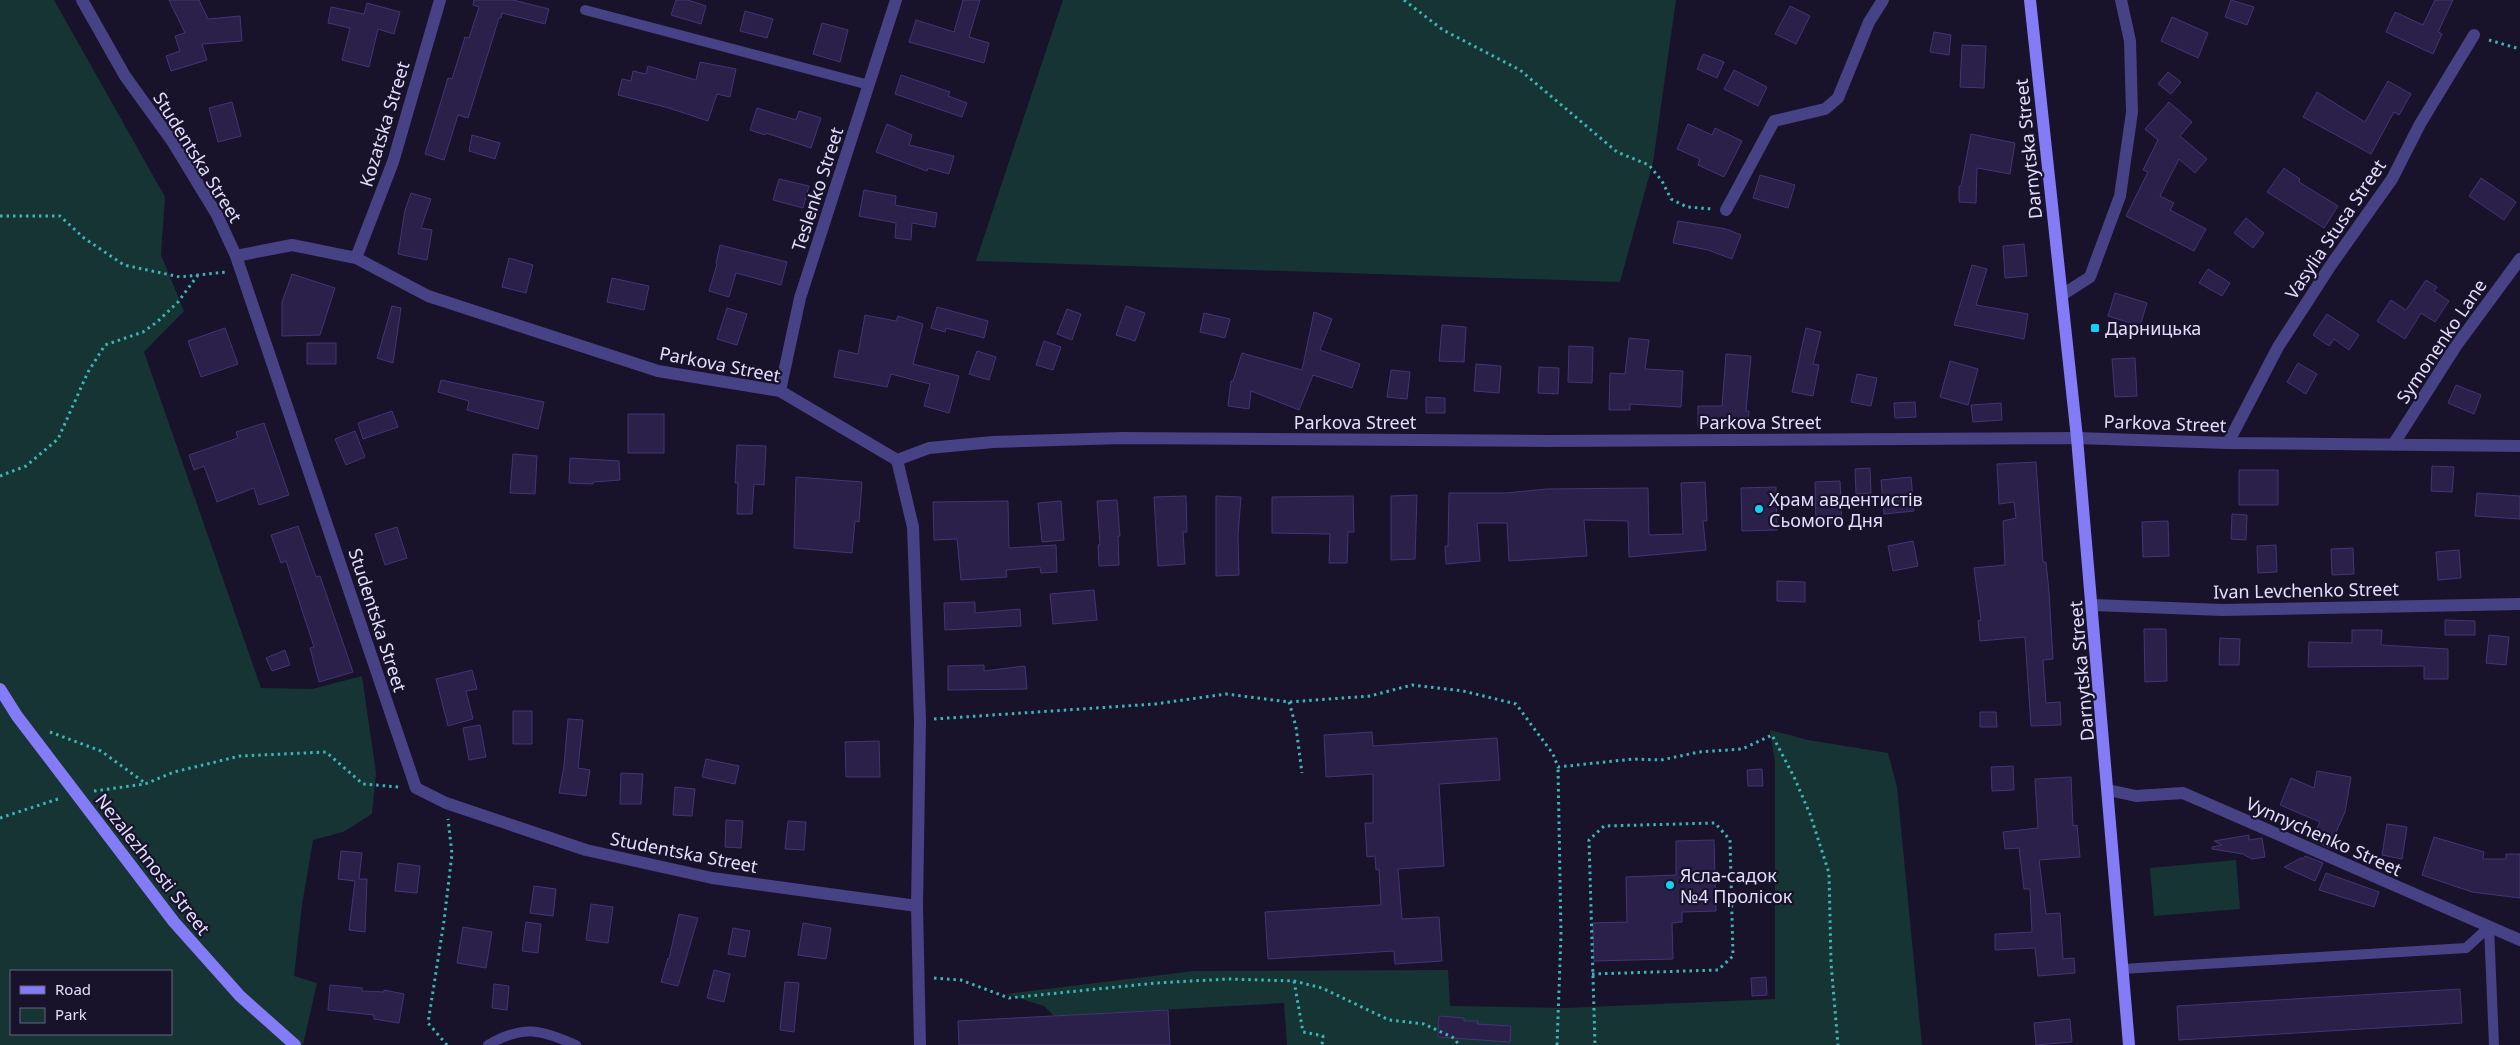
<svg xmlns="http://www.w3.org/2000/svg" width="2520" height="1045" font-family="'Noto Sans',sans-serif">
	<rect width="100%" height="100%" fill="#18132a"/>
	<!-- green -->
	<path fill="#163434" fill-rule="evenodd" d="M0 0H54L165 197 161 255 184 311 144 352 261 688 312 689 362 676 376 773 372 814 343 832 313 840 302 905 294 976 317 983 303 1045H0ZM11 971H171V1034H11Z
		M1063 0H1676L1653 162 1620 282 976 261Z
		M1770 730 1808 740 1888 753 1897 787 1922 1045H1287L1284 1003 1054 1016 1044 1006 1006 994 1194 971 1448 970 1450 1006 1566 1008 1775 999V763Z
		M2236 860 2240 909 2154 916 2150 868Z"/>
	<!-- building -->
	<path fill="#2b204a" stroke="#443475" d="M169 0H199L208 19 240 16 242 41 202 44 207 60 171 71 166 56 180 51 175 36 185 33Z
		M474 0H513L549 9 545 24 502 13 501 18H499L468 118 458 115 444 160 425 154 448 78 452 79 465 37 469 38 479 7 473 5Z
		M676 0H688L706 6 701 24 671 15Z
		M963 0H980L969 37 989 43 984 63 909 42 916 20 954 32Z
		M2231 0 2254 7 2247 25 2225 17Z
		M2435 0H2453L2438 32 2442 34 2433 54 2386 32 2395 12 2423 25Z
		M367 3 400 12 394 34 378 29 369 67 342 60 350 28 328 23 331 7 364 14Z
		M1790 6 1810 16 1796 44 1775 34Z
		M745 11 773 19 767 38 740 31Z
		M2172 17 2208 33 2198 58 2161 41Z
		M822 23 848 30 840 62 813 54Z
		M1934 32 1951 35 1949 55 1930 52Z
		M1962 45 1986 46 1984 88 1960 87Z
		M1703 54 1724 62 1717 78 1697 69Z
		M700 62 736 69 730 97 717 94 708 121 669 108 618 95 622 79 631 81 633 71 646 74 648 66 696 80Z
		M1734 70 1767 87 1758 106 1724 89Z
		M2168 72 2181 82 2171 94 2158 84Z
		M901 75 950 92 948 96 967 103 962 117 895 94Z
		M2388 81 2411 94 2399 115 2394 112 2371 154 2303 117 2317 92 2365 122Z
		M232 102 241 136 218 142 209 108Z
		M2169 102 2192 122 2180 136 2207 159 2195 173 2179 159 2160 196 2174 203 2170 210 2206 229 2194 251 2126 216 2148 172 2143 170 2158 140 2145 129Z
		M757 108 796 120 799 111 821 118 811 148 766 133 765 135 750 130Z
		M887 124 912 135 909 145 954 156 949 174 928 168 927 171 876 152Z
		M1688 124 1712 135 1715 128 1742 141 1724 177 1698 165 1700 159 1677 149Z
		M1971 134 2015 143 2010 174 1977 168 1976 203 1959 202V186H1961Z
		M472 135 500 143 495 159 469 151Z
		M2284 168 2300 179 2299 182 2338 206 2324 228 2267 192Z
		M1760 175 1795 185 1788 208 1753 198Z
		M2481 178 2516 202 2504 220 2469 196Z
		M779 179 809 186 803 208 773 200Z
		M864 190 896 196 895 205 937 213 935 227 912 223 911 240 895 238 896 223 859 216Z
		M411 193 431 199 421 228 432 230 427 260 398 254 405 210Z
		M2246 218 2264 233 2253 248 2234 233Z
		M1678 221 1726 229 1741 235 1732 259 1708 250 1673 243Z
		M2024 244 2027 276 2005 278 2003 246Z
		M720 245 787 262 781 285 736 273 729 297 709 291 717 264 716 263Z
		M509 258 533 265 526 293 502 287Z
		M1972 265 1987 269 1976 305 2028 314 2024 339 1954 325Z
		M2208 269 2230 283 2222 296 2199 283Z
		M292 274 335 288 320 335 282 336V302Z
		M612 278 649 286 644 310 607 302Z
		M2426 280 2437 287 2434 291 2449 301 2435 322 2421 313 2405 339 2377 321 2391 300 2406 310Z
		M2115 293 2147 303 2140 326 2108 316Z
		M392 306 401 308 393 363 377 358Z
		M1126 306 1145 313 1135 341 1116 335Z
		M937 307 988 321 984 338 946 328 945 332 931 328Z
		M727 308 747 314 737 345 717 339Z
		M1067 309 1081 314 1072 340 1057 334Z
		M1314 312 1332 319 1320 350 1360 364 1352 388 1313 375 1299 410 1251 391 1249 409 1228 406 1231 381H1233L1242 353 1302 370Z
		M1204 313 1230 319 1225 338 1200 332Z
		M2327 314 2359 335 2349 350 2334 339 2329 346 2313 335Z
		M865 315 896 321 898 316 923 324 913 364 959 376 949 413 924 406 930 384 891 374 887 387 834 377 839 350 858 354Z
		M1442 325 1466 327 1464 362 1439 361Z
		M225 328 238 364 201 377 188 341Z
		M1806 328 1821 332 1813 364 1819 365 1813 396 1792 392Z
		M1629 338 1649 340 1645 369 1683 371 1681 407 1630 404V410H1609L1610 373 1625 374Z
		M1044 341 1061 347 1053 370 1036 365Z
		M307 343H336V364H307Z
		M1569 346 1593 347 1592 383 1568 382Z
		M977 351 996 357 989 380 969 374Z
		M1726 354 1751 356 1746 411H1749L1748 426H1698V406H1722Z
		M2135 358 2137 396 2115 397 2112 359Z
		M1950 361 1978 369 1968 405 1940 397Z
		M2298 363 2317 374 2306 394 2287 382Z
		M1476 364 1501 366 1499 393 1474 391Z
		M1539 367 1559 368 1558 394 1538 393Z
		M1391 370 1410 372 1407 399 1387 397Z
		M1857 374 1877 378 1871 406 1851 402Z
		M441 380 544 402 538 429 467 410 469 401 438 392Z
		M2456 385 2481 395 2474 414 2448 403Z
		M1426 397 1445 398V413H1426Z
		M1915 402 1916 417 1895 418 1894 403Z
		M2001 403 2002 420 1973 422 1971 405Z
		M392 411 398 427 363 439 358 423Z
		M628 414H664V453H628Z
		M264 423 289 495 259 505 254 488 217 502 204 466 194 470 189 455 238 438 236 432Z
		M355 431 365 457 346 465 335 439Z
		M737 445 766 446 764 485 754 484 752 514H737L738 483H735Z
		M513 454 537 456 535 494 510 493Z
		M570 458 619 461 620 480 593 482V484L569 483Z
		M2036 462 2043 562H2046L2049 592 2053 659 2043 660 2046 703 2060 702 2061 725 2031 726 2025 637 1980 641 1978 621 1981 620 1974 568 2005 565 2003 521 2016 518 2014 502 1999 504 1997 464Z
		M2432 466 2454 467 2452 492 2431 491Z
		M1870 468 1871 493 1856 494 1855 469Z
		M2239 470H2278V505H2239Z
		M796 477 862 482 859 522 855 521 852 553 794 548Z
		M1911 477 1914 511 1884 514 1881 480Z
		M1840 481 1842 523 1816 524 1815 482Z
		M1705 482 1707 521H1703L1706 550 1629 557 1628 521 1584 520 1587 556 1509 561 1507 523H1477L1480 561 1446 564 1445 546H1448L1449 493H1506L1547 489 1648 488 1649 535 1683 534 1681 483Z
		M1776 487 1777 530 1742 531 1741 488Z
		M2477 493 2520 496V519L2475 516Z
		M1417 495 1415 559 1391 560V496Z
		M1186 496 1187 532H1183L1185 564 1158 566 1154 497Z
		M1216 496 1241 497 1238 535 1239 575 1216 576Z
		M1353 496 1354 532H1348L1347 563H1329L1330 534 1272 533V497Z
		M1117 500 1120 536H1118L1119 565 1099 566 1098 545H1100L1097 501Z
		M1008 501 1009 548 1056 545 1057 572 1041 573 1040 567 1006 570 1007 577 961 580 957 539 934 540 933 502Z
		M1061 501 1064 540 1042 542 1038 503Z
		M2232 514 2247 515 2246 540 2231 539Z
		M2168 521 2169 556 2143 557 2142 522Z
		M298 526 316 577 320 576 353 672 319 682 310 648 314 647 286 561 281 563 271 535Z
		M397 527 407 558 385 565 375 534Z
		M1913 541 1918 566 1893 571 1888 546Z
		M2276 545 2277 572 2258 573 2257 546Z
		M2353 548 2354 574 2332 575 2331 549Z
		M2459 550 2461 578 2438 580 2436 552Z
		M1777 581 1805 582V602L1777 601Z
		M1094 590 1097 620 1053 624 1050 594Z
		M975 602V613L1020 609 1021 626 945 630 944 603Z
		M2445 620 2475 621V635H2445Z
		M2144 629H2166L2167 681 2145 682Z
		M2352 630H2382L2381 645 2448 649V679H2424V666L2308 667 2309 642 2352 643Z
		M2489 635 2509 637 2506 665 2486 663Z
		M2220 638 2240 639 2239 665H2219Z
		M285 650 290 665 272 671 266 658Z
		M984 665V671L1025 666 1027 689 948 690V666Z
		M472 670 477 689 466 691 473 719 448 726 436 679Z
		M513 711H532V744H513Z
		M1980 712H1996L1997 727H1980Z
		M568 719 583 720 578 768 590 770 586 796 559 793 564 766Z
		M480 725 486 757 469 760 463 728Z
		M1372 732 1373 746 1497 738 1500 780 1439 784 1444 866 1398 869 1402 919 1439 917 1442 961 1395 964 1394 951 1268 959 1265 912 1381 905 1379 869 1376 870 1375 856 1367 857 1365 823H1373V774L1326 777 1324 735Z
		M879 741 880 777H846L845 742Z
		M706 759 739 766 735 784 702 777Z
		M2013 766 2014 790 1992 791 1991 767Z
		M1762 769 1763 786H1748L1747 770Z
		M2317 771 2351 777 2345 812 2329 848 2312 840 2320 822 2280 805 2291 778 2314 788Z
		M621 773 643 774 641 804H620Z
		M2071 777 2073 826 2077 825 2080 857 2039 860 2046 914 2060 913 2063 959 2074 958 2075 973 2038 976 2035 948 1995 950V934L2032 932 2030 889H2024L2019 848 2005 849 2003 832 2038 828 2035 779Z
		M675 787 695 789 692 816 673 815Z
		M726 820 743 821 741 848 725 847Z
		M788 821 806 822 804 850 785 849Z
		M2387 824 2407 827 2402 859 2382 855Z
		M2249 835V840L2262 838 2265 857 2252 859 2243 854 2212 849V847L2222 845 2214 841Z
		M2434 837 2484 852 2483 859H2506V854H2520V898L2472 892 2422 875Z
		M1714 840 1716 911 1682 912V922L1672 923 1673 959 1594 961 1593 923 1627 922 1626 877 1676 875V841Z
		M341 851 362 853 359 879H367L365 932 349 930 355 881 338 879Z
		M2305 856 2323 863 2315 881 2284 867 2301 858 2303 859Z
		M398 863 420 866 417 893 395 891Z
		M2326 873 2379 892 2374 907 2319 890Z
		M534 886 556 889 553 916 530 913Z
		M591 904 613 907 608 943 586 940Z
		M679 914 698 918 678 986 661 982 668 958 669 959Z
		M526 922 541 924 538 953 522 951Z
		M803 923 831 928 826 959 798 955Z
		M463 927 492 932 486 968 457 963Z
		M733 928 750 931 745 957 728 954Z
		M714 970 730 974 724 1002 707 998Z
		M1766 977 1767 995 1752 996 1751 978Z
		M785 982 799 983 794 1032 780 1030Z
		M494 984 509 986 507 1010 492 1008Z
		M330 985 362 988V991L384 992V990L404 994 399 1023 374 1019V1015L328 1010Z
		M2460 989 2462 1023 2179 1040 2177 1006Z
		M1168 1010 1170 1045H959L958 1021Z
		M1439 1016 1464 1018V1021H1478L1477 1024 1511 1026 1510 1042 1438 1037Z
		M2070 1019 2072 1042 2036 1045 2034 1023Z"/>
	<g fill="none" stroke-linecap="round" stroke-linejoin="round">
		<!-- path -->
		<path stroke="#39b6b5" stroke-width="3" stroke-dasharray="2.5 4" stroke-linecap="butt" d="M1404 0 1443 30 1520 70 1617 152 1649 165 1662 181 1671 199 1687 207 1712 209
			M2489 40 2520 49
			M0 216H60L84 238 124 265 180 277 226 272
			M0 476 26 466 58 439 88 372 105 345 143 332 157 322 178 302 198 275
			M1289 702 1296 727 1302 773
			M934 719 1155 704 1226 694 1289 702 1370 696 1412 685 1463 691 1516 704 1553 754 1558 767 1633 759 1661 760 1699 752 1742 749 1772 735 1794 777 1810 814 1829 873 1831 963 1838 1045
			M50 732 101 751 145 783
			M94 791 145 784 174 772 240 756 326 752 363 784 399 787
			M0 818 61 798
			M1592 974 1718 970 1733 956 1730 840 1715 823 1604 826 1589 840 1595 1045
			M934 978 961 980 1009 998 1156 983 1228 979 1294 981 1322 988 1389 1020 1424 1024 1454 1038 1459 1045
			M1294 981 1303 1032 1323 1036 1322 1045
			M447 1045 428 1023 444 921 452 854 448 819
			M1557 1045 1561 935 1558 767"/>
		<!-- lane -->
		<path stroke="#474186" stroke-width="10" d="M585 10 869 85
			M2489 927 2494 1045
			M2122 969 2466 948 2489 927
			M488 1045C524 1024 540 1030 576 1045"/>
		<!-- street -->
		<path stroke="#474186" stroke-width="12" d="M82 0 125 76 172 141 217 215 236 256 416 788 446 803 586 850 712 878 917 906
			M1726 210 1774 121 1825 109 1838 98 1869 22 1883 0
			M236 256 292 245 356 258 428 296 658 371 780 391 897 460
			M356 258 393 162 440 0
			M2062 295 2090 277 2120 196 2132 112 2130 41 2121 0
			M780 391 800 298 896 0
			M2228 443 2278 347 2331 265 2392 179 2420 124 2474 35
			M2393 445 2456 346 2520 259
			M897 460 929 448 993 442 1122 438 1546 441 2077 438 2228 443 2520 446
			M897 460 913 527 920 720 917 906 920 1045
			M2093 605 2222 610 2520 604
			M2108 790 2136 796 2183 793 2520 940"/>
		<!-- secondary -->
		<path stroke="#847bf7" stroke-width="12" d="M2030 0 2077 438 2129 1045
			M0 689 17 716 174 922 240 996 295 1045"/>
	</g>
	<!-- markers -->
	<g fill="#16d0f1" stroke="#18132a" stroke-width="2">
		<rect x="2090" y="323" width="10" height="10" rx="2.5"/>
		<circle cx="1759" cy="509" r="5"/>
		<circle cx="1670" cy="885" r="5"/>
	</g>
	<g text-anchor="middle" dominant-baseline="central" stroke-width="4.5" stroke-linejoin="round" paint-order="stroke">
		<!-- street labels -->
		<g font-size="18" fill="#e3defd" stroke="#18132a">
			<text transform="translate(384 124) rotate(-73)">Kozatska Street</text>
			<text transform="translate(2028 149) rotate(-96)">Darnytska Street</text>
			<text transform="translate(198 157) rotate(58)">Studentska Street</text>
			<text transform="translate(817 189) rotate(-72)">Teslenko Street</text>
			<text transform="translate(2335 229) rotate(-56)">Vasylia Stusa Street</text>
			<text transform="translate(2441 341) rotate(-56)">Symonenko Lane</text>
			<text transform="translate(720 364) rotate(11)">Parkova Street</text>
			<text x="1355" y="422">Parkova Street</text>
			<text x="1760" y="422">Parkova Street</text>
			<text transform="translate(2165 423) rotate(2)">Parkova Street</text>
			<text transform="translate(2306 590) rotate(-1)">Ivan Levchenko Street</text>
			<text transform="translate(378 620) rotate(72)">Studentska Street</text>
			<text transform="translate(2081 671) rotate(-95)">Darnytska Street</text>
			<text transform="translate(2324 836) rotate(24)">Vynnychenko Street</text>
			<text transform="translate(684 852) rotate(11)">Studentska Street</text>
			<text transform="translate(153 864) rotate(52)">Nezalezhnosti Street</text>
		</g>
		<!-- poi labels -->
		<g font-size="18" fill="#e3defd" stroke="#18132a" text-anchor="start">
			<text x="2105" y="328">Дарницька</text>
			<text x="1769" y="499">Храм авдентистів<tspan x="1769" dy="21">Сьомого Дня</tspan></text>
			<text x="1680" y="875">Ясла-садок<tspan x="1680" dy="21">№4 Пролісок</tspan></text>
		</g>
	</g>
	<!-- legend -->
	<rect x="10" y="970" width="162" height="65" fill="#18132a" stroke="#69647e"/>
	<rect x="20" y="986" width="25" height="8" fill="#847bf7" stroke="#69647e"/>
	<text x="55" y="995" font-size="15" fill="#e3defd">Road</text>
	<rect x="20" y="1008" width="25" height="15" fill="#163434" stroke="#69647e"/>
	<text x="55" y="1020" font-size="15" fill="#e3defd">Park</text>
</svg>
